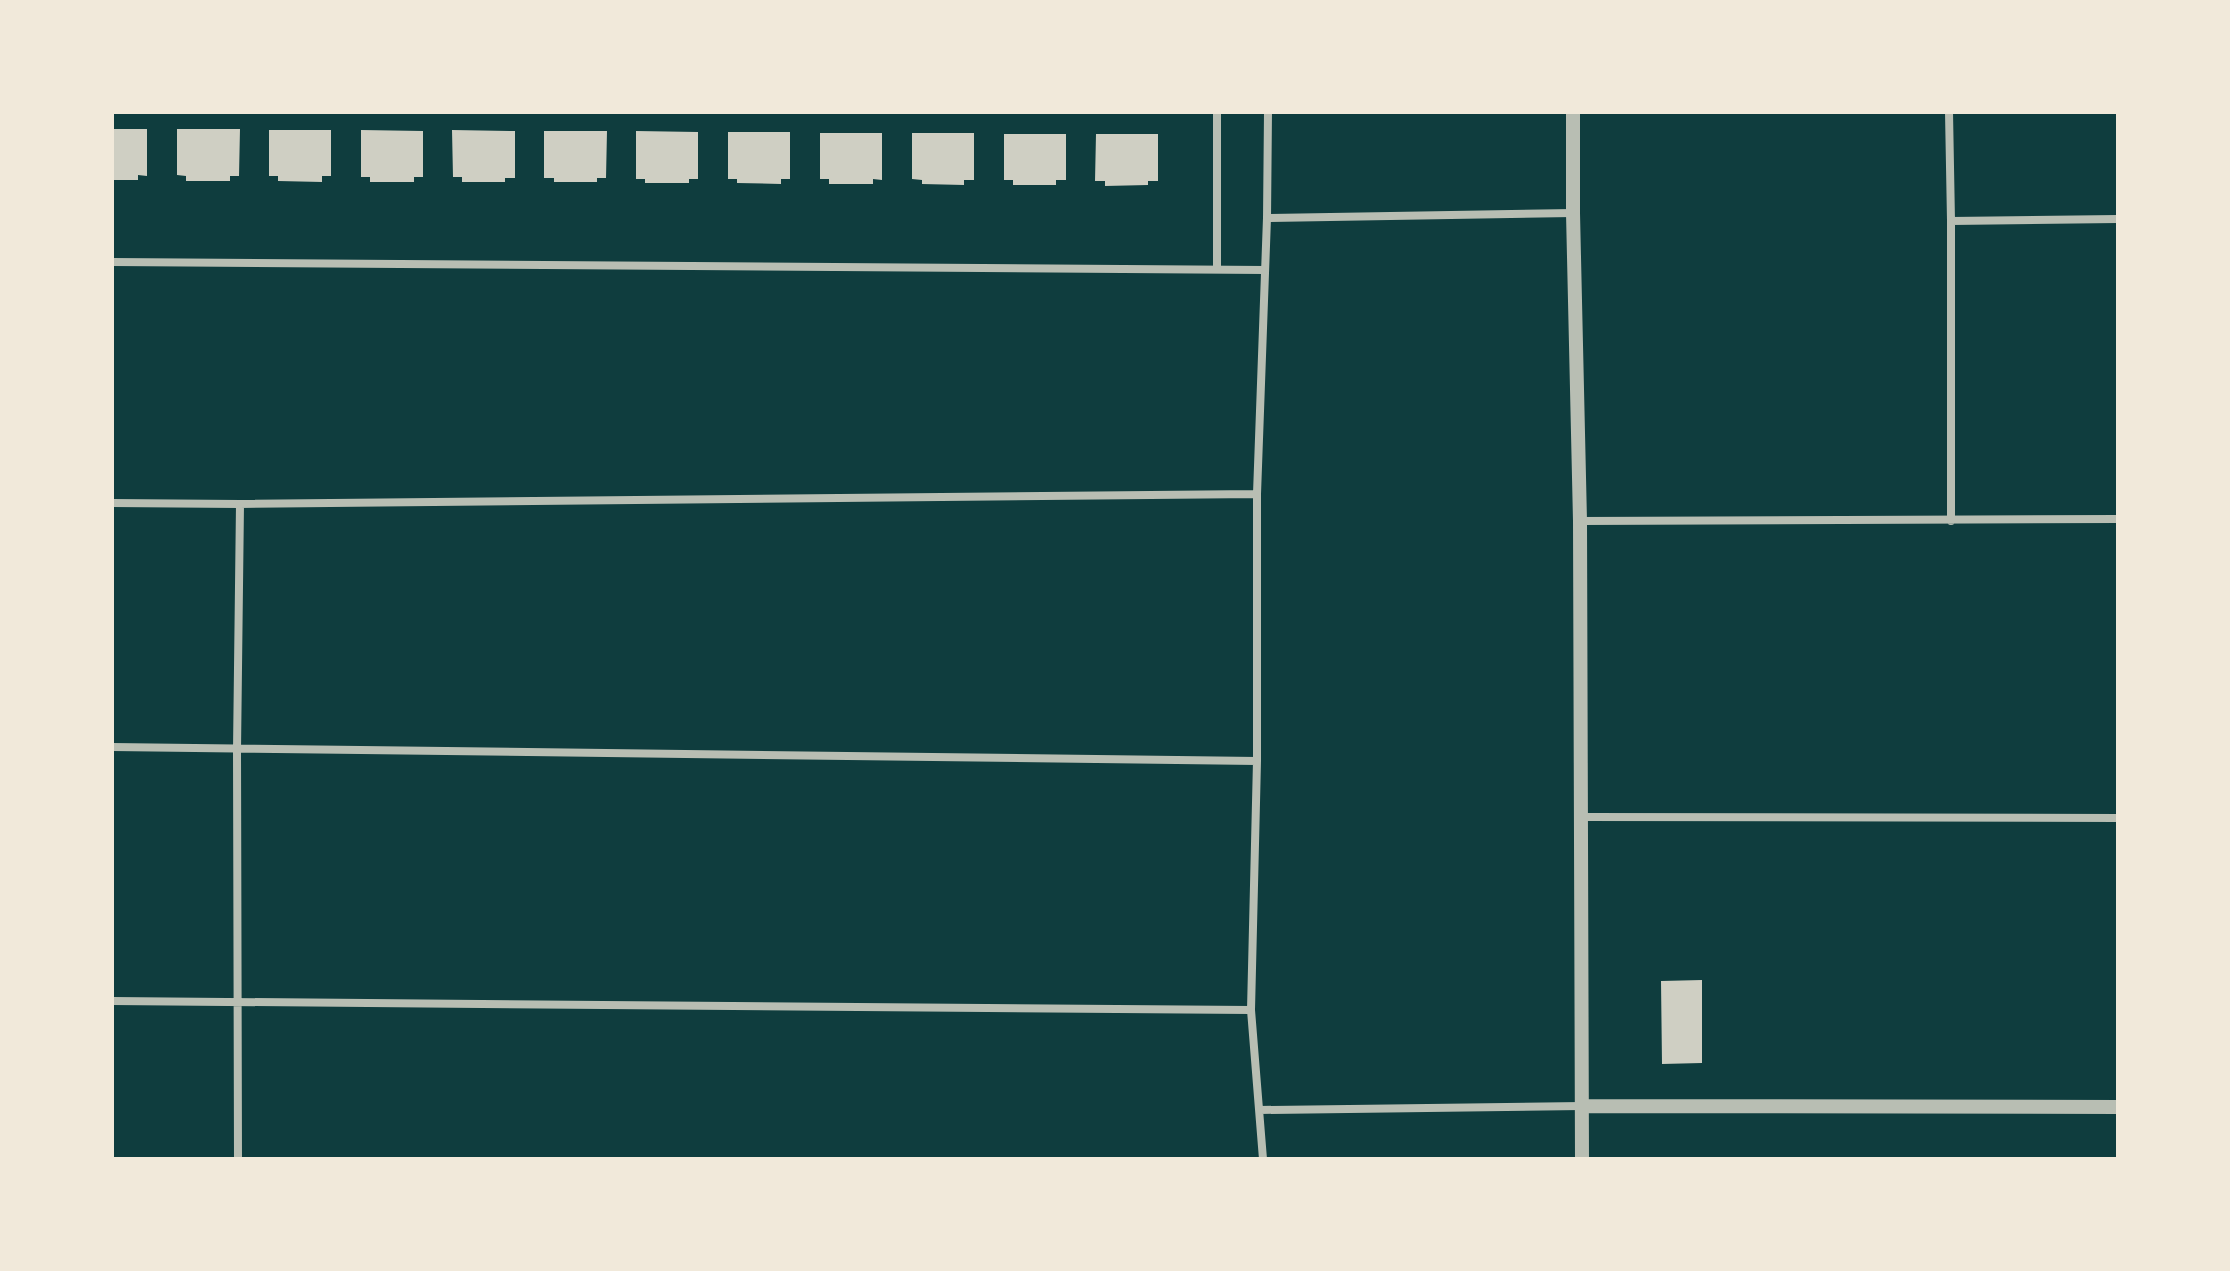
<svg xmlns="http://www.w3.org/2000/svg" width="2230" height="1271" font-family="Poppins,sans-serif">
	<rect width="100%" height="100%" fill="#0f3d3e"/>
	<!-- building -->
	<path fill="#cfcfc3" d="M112 129H147V176L138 175V180H112Z
		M177 129H240L239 176H230V181H186V176L177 175Z
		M269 130H331V176H322V182L278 181V176H269Z
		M361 130 423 131V177H414V182H370V177H361Z
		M452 130 515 131V178H505V182H462V177H453Z
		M544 131H607L606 178H597V182H554V178H544Z
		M636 131 698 132V179H689V183H645V179H636Z
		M728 132H790V179H781V184L737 183V179H728Z
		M820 133H882V180L873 179V184H829V179H820Z
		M912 133H974V180H964V185L922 184V180L912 179Z
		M1004 134H1066V180H1056V185H1013V180H1004Z
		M1096 134H1158V181H1148V185L1105 186V181H1095Z
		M1702 980V1063L1662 1064 1661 981Z"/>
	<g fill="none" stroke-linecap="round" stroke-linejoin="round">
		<!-- minor -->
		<path stroke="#b8beb3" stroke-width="8" d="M1949 112 1951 221V521
			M1267 218 1573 213
			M1951 221 2118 219
			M112 262 1265 270
			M1217 269V112
			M112 503 240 504 1257 494
			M1580 521 2118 519
			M112 747 1257 761
			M1581 817 2118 818
			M112 1001 1251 1010
			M1260 1110 1582 1106
			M238 1159 237 750 240 504
			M1263 1159 1251 1010 1257 761V494L1267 218 1268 112"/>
		<!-- tertiary -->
		<path stroke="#b8beb3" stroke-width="14" d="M1573 112V213L1580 521 1582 1159
			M1582 1106 2118 1107"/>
	</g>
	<!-- border -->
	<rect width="2230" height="1271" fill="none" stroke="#f1e9da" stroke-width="228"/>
</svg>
